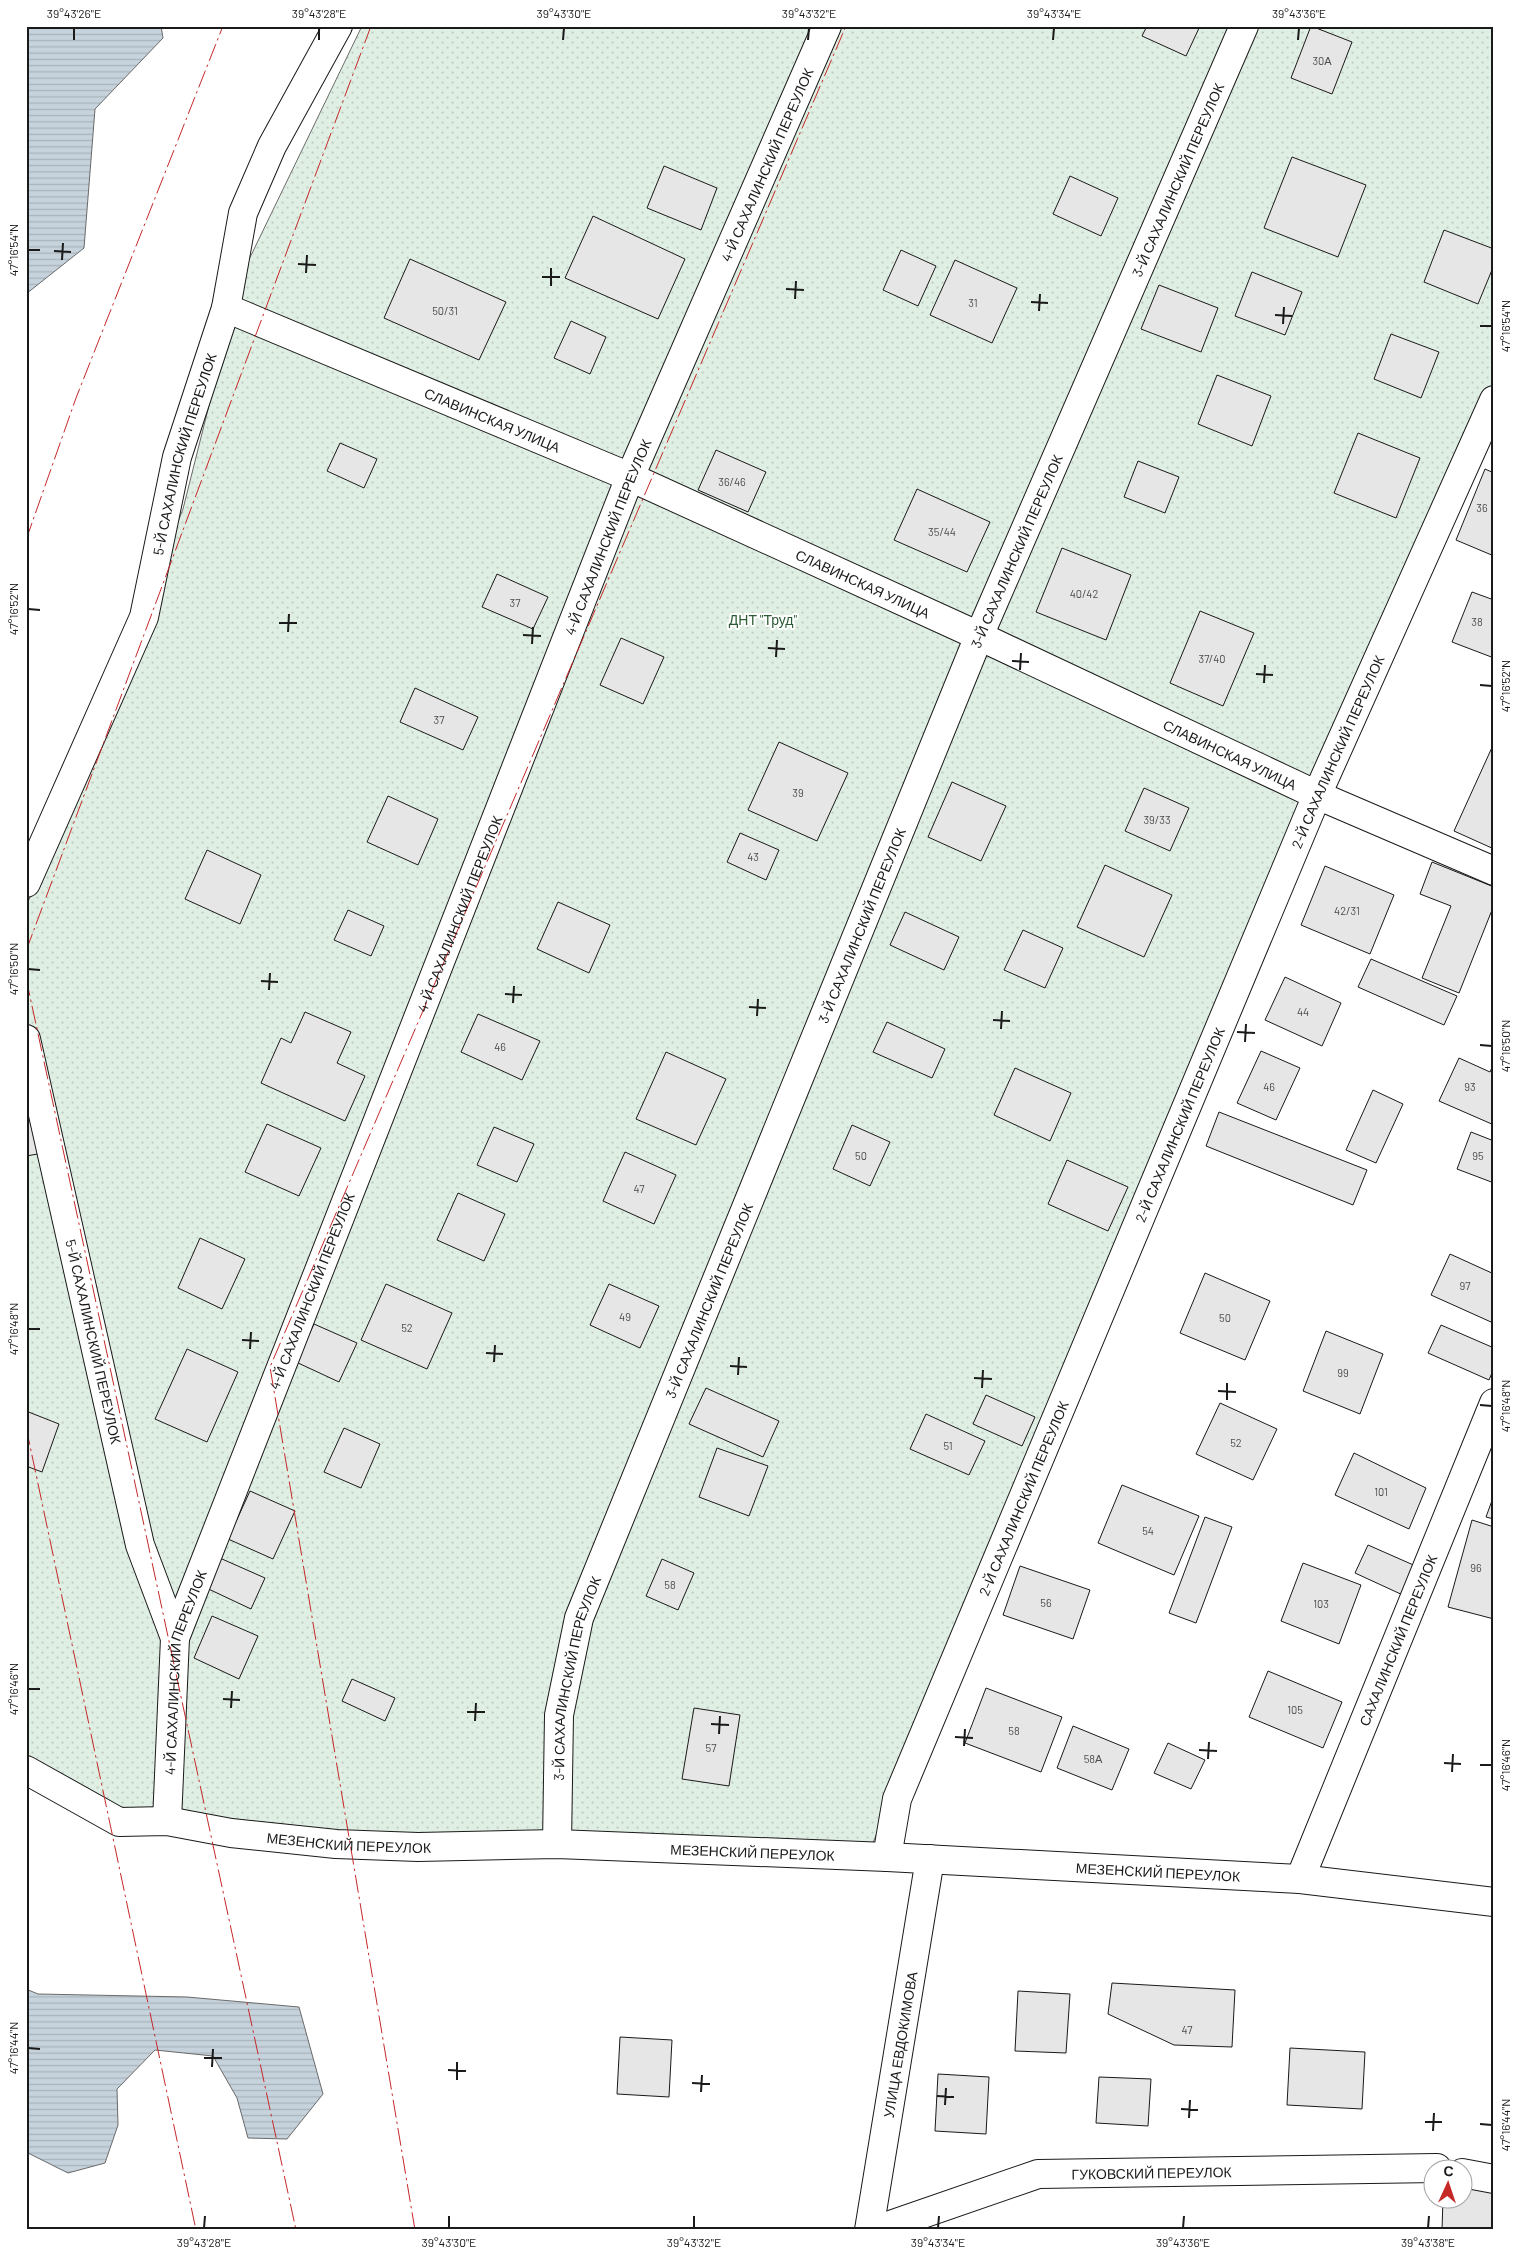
<svg xmlns="http://www.w3.org/2000/svg" width="1520" height="2256" font-family="Barlow,sans-serif">
	<defs>
		<pattern id="garden-dots" width="8" height="8" patternUnits="userSpaceOnUse" patternTransform="scale(1.25)"><rect width="8" height="8" fill="#e0efe3"/><path d="M2 2h.1M6 6h.1" fill="none" stroke="#c0ccc2" stroke-width="1.8" stroke-linecap="round"/></pattern>
		<pattern id="water-rules" width="6" height="5" patternUnits="userSpaceOnUse" patternTransform="scale(1.25)"><rect width="6" height="5" fill="#c6d2dc"/><path d="M0 2.5h6" fill="none" stroke="#aab4bc"/></pattern>
	</defs>
	<rect width="100%" height="100%" fill="#fff"/>
	<!-- garden -->
	<path fill="url(#garden-dots)" stroke="#6a6a6a" d="M362 26H1494V416L871 1847 383 1835 73 1802 26 1777V907L183 509 242 274Z"/>
	<!-- water -->
	<path fill="url(#water-rules)" stroke="#6a6a6a" d="M26 26H161L163 38 95 109 84 248 26 294Z
		M26 1989 38 1994 187 1997 299 2007 323 2094 287 2139 248 2138 237 2098 213 2056 155 2050 117 2089 118 2125 105 2163 68 2173 26 2152Z"/>
	<!-- building -->
	<path fill="#e6e6e6" stroke="#1a1a1a" d="M1147 26H1200L1186 56 1142 36Z
		M1311 26 1352 42 1332 94 1291 78Z
		M1292 157 1366 185 1338 257 1264 228Z
		M664 166 717 188 701 230 647 208Z
		M1070 176 1118 198 1101 236 1053 214Z
		M593 216 685 259 658 319 565 278Z
		M1444 230 1494 249V265L1478 304 1424 282Z
		M901 250 936 266 918 306 883 290Z
		M410 259 506 302 479 360 384 318Z
		M955 260 1017 288 992 343 930 315Z
		M1252 272 1302 292 1285 335 1235 316Z
		M1159 285 1218 308 1201 352 1141 329Z
		M571 321 606 337 590 374 554 358Z
		M1391 334 1439 352 1421 398 1374 379Z
		M1217 375 1271 396 1252 446 1198 424Z
		M1358 433 1420 458 1396 518 1334 493Z
		M340 443 377 459 364 488 327 471Z
		M716 450 766 472 748 512 698 490Z
		M1138 461 1179 477 1165 513 1124 497Z
		M1485 469 1494 473V556L1456 540Z
		M917 489 990 522 967 572 894 540Z
		M1062 548 1131 575 1106 640 1036 612Z
		M497 574 548 597 533 629 482 607Z
		M1472 592 1494 600V658L1452 642Z
		M1200 611 1254 633 1223 706 1170 683Z
		M621 638 664 657 643 704 600 685Z
		M415 688 478 717 463 750 400 722Z
		M779 742 848 773 817 841 748 810Z
		M1494 743V849L1454 831Z
		M952 782 1006 806 981 861 928 837Z
		M1144 788 1189 808 1170 851 1125 831Z
		M388 796 438 819 418 865 367 842Z
		M740 833 779 850 766 880 727 862Z
		M207 850 261 875 240 924 185 899Z
		M1432 862 1494 887V905L1459 993 1422 978 1451 906 1420 894Z
		M1105 865 1172 895 1144 957 1077 927Z
		M1325 866 1394 895 1370 954 1301 925Z
		M558 902 610 925 589 973 537 949Z
		M348 910 384 926 371 956 334 940Z
		M905 912 959 937 944 970 890 945Z
		M1023 930 1063 948 1045 988 1004 970Z
		M1371 959 1457 996 1444 1025 1358 987Z
		M1285 977 1341 1003 1322 1046 1265 1020Z
		M305 1012 351 1032 337 1063 365 1076 345 1121 261 1083 281 1038 291 1043Z
		M478 1014 540 1041 522 1080 461 1052Z
		M887 1022 945 1049 932 1078 873 1052Z
		M1261 1051 1300 1068 1276 1120 1237 1103Z
		M666 1052 726 1079 696 1145 636 1119Z
		M1459 1058 1490 1072 1494 1063V1125L1439 1101Z
		M1015 1068 1071 1093 1050 1141 994 1115Z
		M1373 1090 1403 1104 1376 1163 1346 1150Z
		M26 1100 38 1154 26 1156Z
		M1219 1112 1367 1170 1353 1205 1206 1146Z
		M267 1124 321 1148 299 1196 245 1172Z
		M852 1125 890 1142 870 1186 833 1169Z
		M494 1127 534 1144 517 1182 477 1165Z
		M1471 1132 1494 1141V1183L1457 1169Z
		M625 1152 676 1175 654 1224 603 1201Z
		M1067 1160 1128 1187 1108 1231 1048 1204Z
		M458 1193 505 1214 484 1261 437 1240Z
		M200 1238 245 1259 222 1309 178 1288Z
		M1450 1254 1494 1274V1316L1491 1322 1431 1295Z
		M1205 1273 1270 1301 1245 1360 1180 1333Z
		M386 1284 452 1313 427 1369 361 1340Z
		M609 1284 659 1306 640 1348 590 1325Z
		M314 1324 357 1343 339 1382 296 1362Z
		M1441 1325 1494 1348V1368L1489 1380 1428 1353Z
		M1326 1331 1383 1354 1360 1414 1303 1391Z
		M187 1349 238 1372 207 1442 155 1419Z
		M706 1388 779 1421 763 1457 689 1424Z
		M986 1395 1035 1417 1022 1446 973 1424Z
		M1220 1403 1277 1429 1253 1480 1196 1454Z
		M26 1411 59 1424 42 1472 26 1466Z
		M926 1414 985 1441 969 1475 910 1449Z
		M344 1428 380 1444 361 1488 324 1472Z
		M717 1448 768 1466 749 1516 699 1497Z
		M1354 1453 1426 1488 1409 1529 1335 1495Z
		M1122 1485 1199 1516 1174 1575 1098 1543Z
		M250 1491 295 1511 273 1559 228 1539Z
		M1494 1495V1519L1486 1517Z
		M1205 1517 1232 1527 1196 1623 1169 1613Z
		M1472 1520 1494 1527V1619L1448 1607Z
		M1368 1545 1418 1567 1405 1596 1355 1573Z
		M213 1555 265 1578 251 1609 200 1585Z
		M662 1559 694 1573 678 1610 646 1596Z
		M1303 1563 1361 1585 1339 1644 1281 1621Z
		M1020 1566 1090 1590 1073 1639 1003 1615Z
		M212 1616 258 1636 239 1679 194 1658Z
		M1268 1671 1342 1702 1323 1748 1249 1717Z
		M352 1679 395 1698 385 1721 342 1701Z
		M986 1688 1062 1717 1041 1772 965 1743Z
		M694 1708 740 1715 729 1786 682 1779Z
		M1073 1726 1129 1749 1112 1790 1057 1768Z
		M1168 1743 1205 1760 1191 1789 1154 1773Z
		M1112 1983 1235 1990 1232 2047 1174 2045 1108 2014Z
		M1018 1991 1070 1994 1066 2053 1015 2051Z
		M620 2037 672 2040 669 2097 617 2094Z
		M1290 2048 1365 2052 1362 2109 1287 2105Z
		M938 2074 989 2077 986 2134 935 2131Z
		M1099 2077 1151 2079 1148 2126 1096 2123Z
		M1462 2186 1494 2187V2230H1442L1443 2198H1462Z"/>
	<g fill="none" stroke-linecap="round" stroke-linejoin="round">
		<!-- minor casing -->
		<g stroke="#1a1a1a" stroke-width="30">
			<g id="minor">
				<path id="s1" d="M226 308 630 477 979 636 1317 795 1494 871"/>
				<path id="s2" d="M26 883 144 617 177 457 226 308 243 213 272 146 338 26"/>
				<path id="s3" d="M26 1039 140 1545 175 1638"/>
				<path id="s4" d="M26 1770 119 1822 167 1821 231 1833 336 1844 418 1847 557 1844 887 1857 1300 1879 1494 1902"/>
				<path id="s5" d="M167 1821 175 1638 630 477 827 26"/>
				<path id="s6" d="M557 1844 559 1715 579 1618 979 636 1244 26"/>
				<path id="s7" d="M887 1857 897 1799 1317 795 1494 400"/>
				<path id="s8" d="M1300 1879 1494 1403"/>
				<path d="M1462 2173 1494 2179"/>
				<path id="s9" d="M869 2230 930 1859"/>
				<path id="s10" d="M876 2230 1038 2174 1437 2168"/>
			</g>
		</g>
		<!-- minor -->
		<use href="#minor" stroke="#fff" stroke-width="28"/>
		<!-- power -->
		<path stroke="#c62828" stroke-width="1" stroke-dasharray="18 4 2.5 4" stroke-linecap="butt" d="M26 540 76 398 223 26
			M26 951 371 26
			M26 978 296 2230
			M26 1427 196 2230
			M415 2230 270 1367 846 26"/>
	</g>
	<!-- ticks -->
	<path fill="none" stroke="#1a1a1a" stroke-width="2" d="M74 40V28M319 40V28M563 40 564 28M808 40 809 28M1053 40 1054 28M1298 40 1299 28M28 250H40M54 251 71 252M62 260 63 243M298 264 316 265M306 273 307 255M542 277H560M551 286V268M786 289 804 290M795 299 796 281M1031 302 1048 303M1039 311 1040 294M1275 315 1292 316M1283 324 1284 307M1480 326H1492M28 609 40 610M279 623H297M288 632 289 614M523 635 541 636M532 644 533 627M768 648 785 649M776 657 777 640M1012 661 1029 662M1020 670 1021 653M1256 674 1273 675M1264 683 1265 665M1480 685 1492 686M28 969 40 970M261 981 278 982M269 990 270 973M505 994 522 995M513 1003 514 986M749 1007 766 1008M757 1016 758 999M993 1020 1010 1021M1001 1029 1002 1011M1237 1032 1255 1033M1245 1042 1246 1024M1480 1045 1492 1046M28 1329H40M242 1340 259 1341M250 1349 251 1332M486 1353 503 1354M494 1362 495 1345M730 1366 747 1367M738 1375 739 1357M974 1378 992 1379M982 1388 983 1370M1218 1391 1236 1392M1227 1400V1383M1480 1405 1492 1406M28 1689H40M223 1699 240 1700M231 1708 232 1691M467 1712H485M475 1721 476 1703M711 1724 729 1725M719 1734 720 1716M955 1737 973 1738M964 1746 965 1729M1199 1750 1217 1751M1208 1759 1209 1742M1444 1763 1461 1764M1480 1765H1492M1452 1772 1453 1754M28 2048 40 2049M204 2058H222M212 2067 213 2049M448 2070 466 2071M457 2080V2062M692 2083 710 2084M701 2092 702 2075M937 2096 954 2097M945 2105 946 2088M1181 2109 1198 2110M1189 2118 1190 2100M1425 2122H1442M1480 2124 1492 2125M1433 2131 1434 2113M204 2228 205 2216M449 2228V2216M694 2228V2216M938 2228 939 2216M1183 2228 1184 2216M1428 2228 1429 2216"/>
	<g text-anchor="middle" dominant-baseline="central" stroke-width="4" stroke-linejoin="round" paint-order="stroke">
		<!-- number labels -->
		<g font-size="11" fill="#4d4d4d">
			<text x="1322" y="60">30А</text>
			<text x="973" y="302">31</text>
			<text x="445" y="310">50/31</text>
			<text x="732" y="481">36/46</text>
			<text x="1482" y="507">36</text>
			<text x="942" y="531">35/44</text>
			<text x="1084" y="593">40/42</text>
			<text x="515" y="602">37</text>
			<text x="1477" y="621">38</text>
			<text x="1212" y="658">37/40</text>
			<text x="439" y="719">37</text>
			<text x="798" y="792">39</text>
			<text x="1157" y="819">39/33</text>
			<text x="753" y="856">43</text>
			<text x="1347" y="910">42/31</text>
			<text x="1303" y="1011">44</text>
			<text x="500" y="1046">46</text>
			<text x="1269" y="1086">46</text>
			<text x="1470" y="1086">93</text>
			<text x="861" y="1155">50</text>
			<text x="1478" y="1155">95</text>
			<text x="639" y="1188">47</text>
			<text x="1465" y="1285">97</text>
			<text x="625" y="1316">49</text>
			<text x="1225" y="1317">50</text>
			<text x="407" y="1327">52</text>
			<text x="1343" y="1372">99</text>
			<text x="1236" y="1442">52</text>
			<text x="948" y="1445">51</text>
			<text x="1381" y="1491">101</text>
			<text x="1148" y="1530">54</text>
			<text x="1476" y="1567">96</text>
			<text x="670" y="1584">58</text>
			<text x="1046" y="1602">56</text>
			<text x="1321" y="1603">103</text>
			<text x="1295" y="1709">105</text>
			<text x="1014" y="1730">58</text>
			<text x="711" y="1747">57</text>
			<text x="1093" y="1758">58А</text>
			<text x="1187" y="2029">47</text>
		</g>
		<!-- street labels -->
		<g font-size="14" fill="#1a1a1a" stroke="#fff">
			<text stroke="none"><textPath href="#s5" startOffset="1771">4-Й САХАЛИНСКИЙ ПЕРЕУЛОК</textPath></text>
			<text stroke="none"><textPath href="#s6" startOffset="1786">3-Й САХАЛИНСКИЙ ПЕРЕУЛОК</textPath></text>
			<text stroke="none"><textPath href="#s1" startOffset="289">СЛАВИНСКАЯ УЛИЦА</textPath></text>
			<text stroke="none"><textPath href="#s2" startOffset="459">5-Й САХАЛИНСКИЙ ПЕРЕУЛОК</textPath></text>
			<text stroke="none"><textPath href="#s5" startOffset="1366">4-Й САХАЛИНСКИЙ ПЕРЕУЛОК</textPath></text>
			<text stroke="none"><textPath href="#s6" startOffset="1381">3-Й САХАЛИНСКИЙ ПЕРЕУЛОК</textPath></text>
			<text stroke="none"><textPath href="#s1" startOffset="694">СЛАВИНСКАЯ УЛИЦА</textPath></text>
			<text stroke="none"><textPath href="#s7" startOffset="1195">2-Й САХАЛИНСКИЙ ПЕРЕУЛОК</textPath></text>
			<text stroke="none"><textPath href="#s1" startOffset="1099">СЛАВИНСКАЯ УЛИЦА</textPath></text>
			<text stroke="none"><textPath href="#s5" startOffset="961">4-Й САХАЛИНСКИЙ ПЕРЕУЛОК</textPath></text>
			<text stroke="none"><textPath href="#s6" startOffset="976">3-Й САХАЛИНСКИЙ ПЕРЕУЛОК</textPath></text>
			<text stroke="none"><textPath href="#s7" startOffset="790">2-Й САХАЛИНСКИЙ ПЕРЕУЛОК</textPath></text>
			<text stroke="none"><textPath href="#s5" startOffset="556">4-Й САХАЛИНСКИЙ ПЕРЕУЛОК</textPath></text>
			<text stroke="none"><textPath href="#s6" startOffset="571">3-Й САХАЛИНСКИЙ ПЕРЕУЛОК</textPath></text>
			<text stroke="none"><textPath href="#s3" startOffset="310">5-Й САХАЛИНСКИЙ ПЕРЕУЛОК</textPath></text>
			<text stroke="none"><textPath href="#s7" startOffset="385">2-Й САХАЛИНСКИЙ ПЕРЕУЛОК</textPath></text>
			<text stroke="none"><textPath href="#s8" startOffset="258">САХАЛИНСКИЙ ПЕРЕУЛОК</textPath></text>
			<text stroke="none"><textPath href="#s5" startOffset="151">4-Й САХАЛИНСКИЙ ПЕРЕУЛОК</textPath></text>
			<text stroke="none"><textPath href="#s6" startOffset="168">3-Й САХАЛИНСКИЙ ПЕРЕУЛОК</textPath></text>
			<text stroke="none"><textPath href="#s4" startOffset="338">МЕЗЕНСКИЙ ПЕРЕУЛОК</textPath></text>
			<text stroke="none"><textPath href="#s4" startOffset="742">МЕЗЕНСКИЙ ПЕРЕУЛОК</textPath></text>
			<text stroke="none"><textPath href="#s4" startOffset="1148">МЕЗЕНСКИЙ ПЕРЕУЛОК</textPath></text>
			<text stroke="none"><textPath href="#s9" startOffset="188">УЛИЦА ЕВДОКИМОВА</textPath></text>
			<text stroke="none"><textPath href="#s10" startOffset="285">ГУКОВСКИЙ ПЕРЕУЛОК</textPath></text>
		</g>
		<!-- park labels -->
		<g font-size="14" fill="#2b5a34" stroke="#fff">
			<text x="763" y="619">ДНТ "Труд"</text>
		</g>
	</g>
	<!-- border -->
	<rect width="1520" height="2256" fill="none" stroke="#ffffff" stroke-width="55"/>
	<!-- north arrow -->
	<g transform="translate(1448 2184) rotate(3)"><circle r="24" fill="#ffffff" stroke="#a3a3a3"/>
	<path d="M0-4L9 19L0 12L-9 19Z" fill="#c62828"/>
	<text y="-8" font-size="14" font-weight="bold" text-anchor="middle" fill="#1a1a1a">С</text>
	</g>
	<rect x="28" y="28" width="1464" height="2200" fill="none" stroke="#1a1a1a" stroke-width="2"/>
	<g font-size="12" text-anchor="middle" fill="#1a1a1a">
		<text x="74" y="18">39°43'26"E</text>
		<text x="319" y="18">39°43'28"E</text>
		<text x="564" y="18">39°43'30"E</text>
		<text x="809" y="18">39°43'32"E</text>
		<text x="1054" y="18">39°43'34"E</text>
		<text x="1299" y="18">39°43'36"E</text>
		<text transform="translate(14 250) rotate(-90)" y="4">47°16'54"N</text>
		<text transform="translate(1506 326) rotate(-90)" y="4">47°16'54"N</text>
		<text transform="translate(14 609) rotate(-90)" y="4">47°16'52"N</text>
		<text transform="translate(1506 686) rotate(-90)" y="4">47°16'52"N</text>
		<text transform="translate(14 969) rotate(-90)" y="4">47°16'50"N</text>
		<text transform="translate(1506 1046) rotate(-90)" y="4">47°16'50"N</text>
		<text transform="translate(14 1329) rotate(-90)" y="4">47°16'48"N</text>
		<text transform="translate(1506 1406) rotate(-90)" y="4">47°16'48"N</text>
		<text transform="translate(14 1689) rotate(-90)" y="4">47°16'46"N</text>
		<text transform="translate(1506 1765) rotate(-90)" y="4">47°16'46"N</text>
		<text transform="translate(14 2048) rotate(-90)" y="4">47°16'44"N</text>
		<text transform="translate(1506 2125) rotate(-90)" y="4">47°16'44"N</text>
		<text x="204" y="2247">39°43'28"E</text>
		<text x="449" y="2247">39°43'30"E</text>
		<text x="694" y="2247">39°43'32"E</text>
		<text x="938" y="2247">39°43'34"E</text>
		<text x="1183" y="2247">39°43'36"E</text>
		<text x="1428" y="2247">39°43'38"E</text>
	</g>
</svg>
